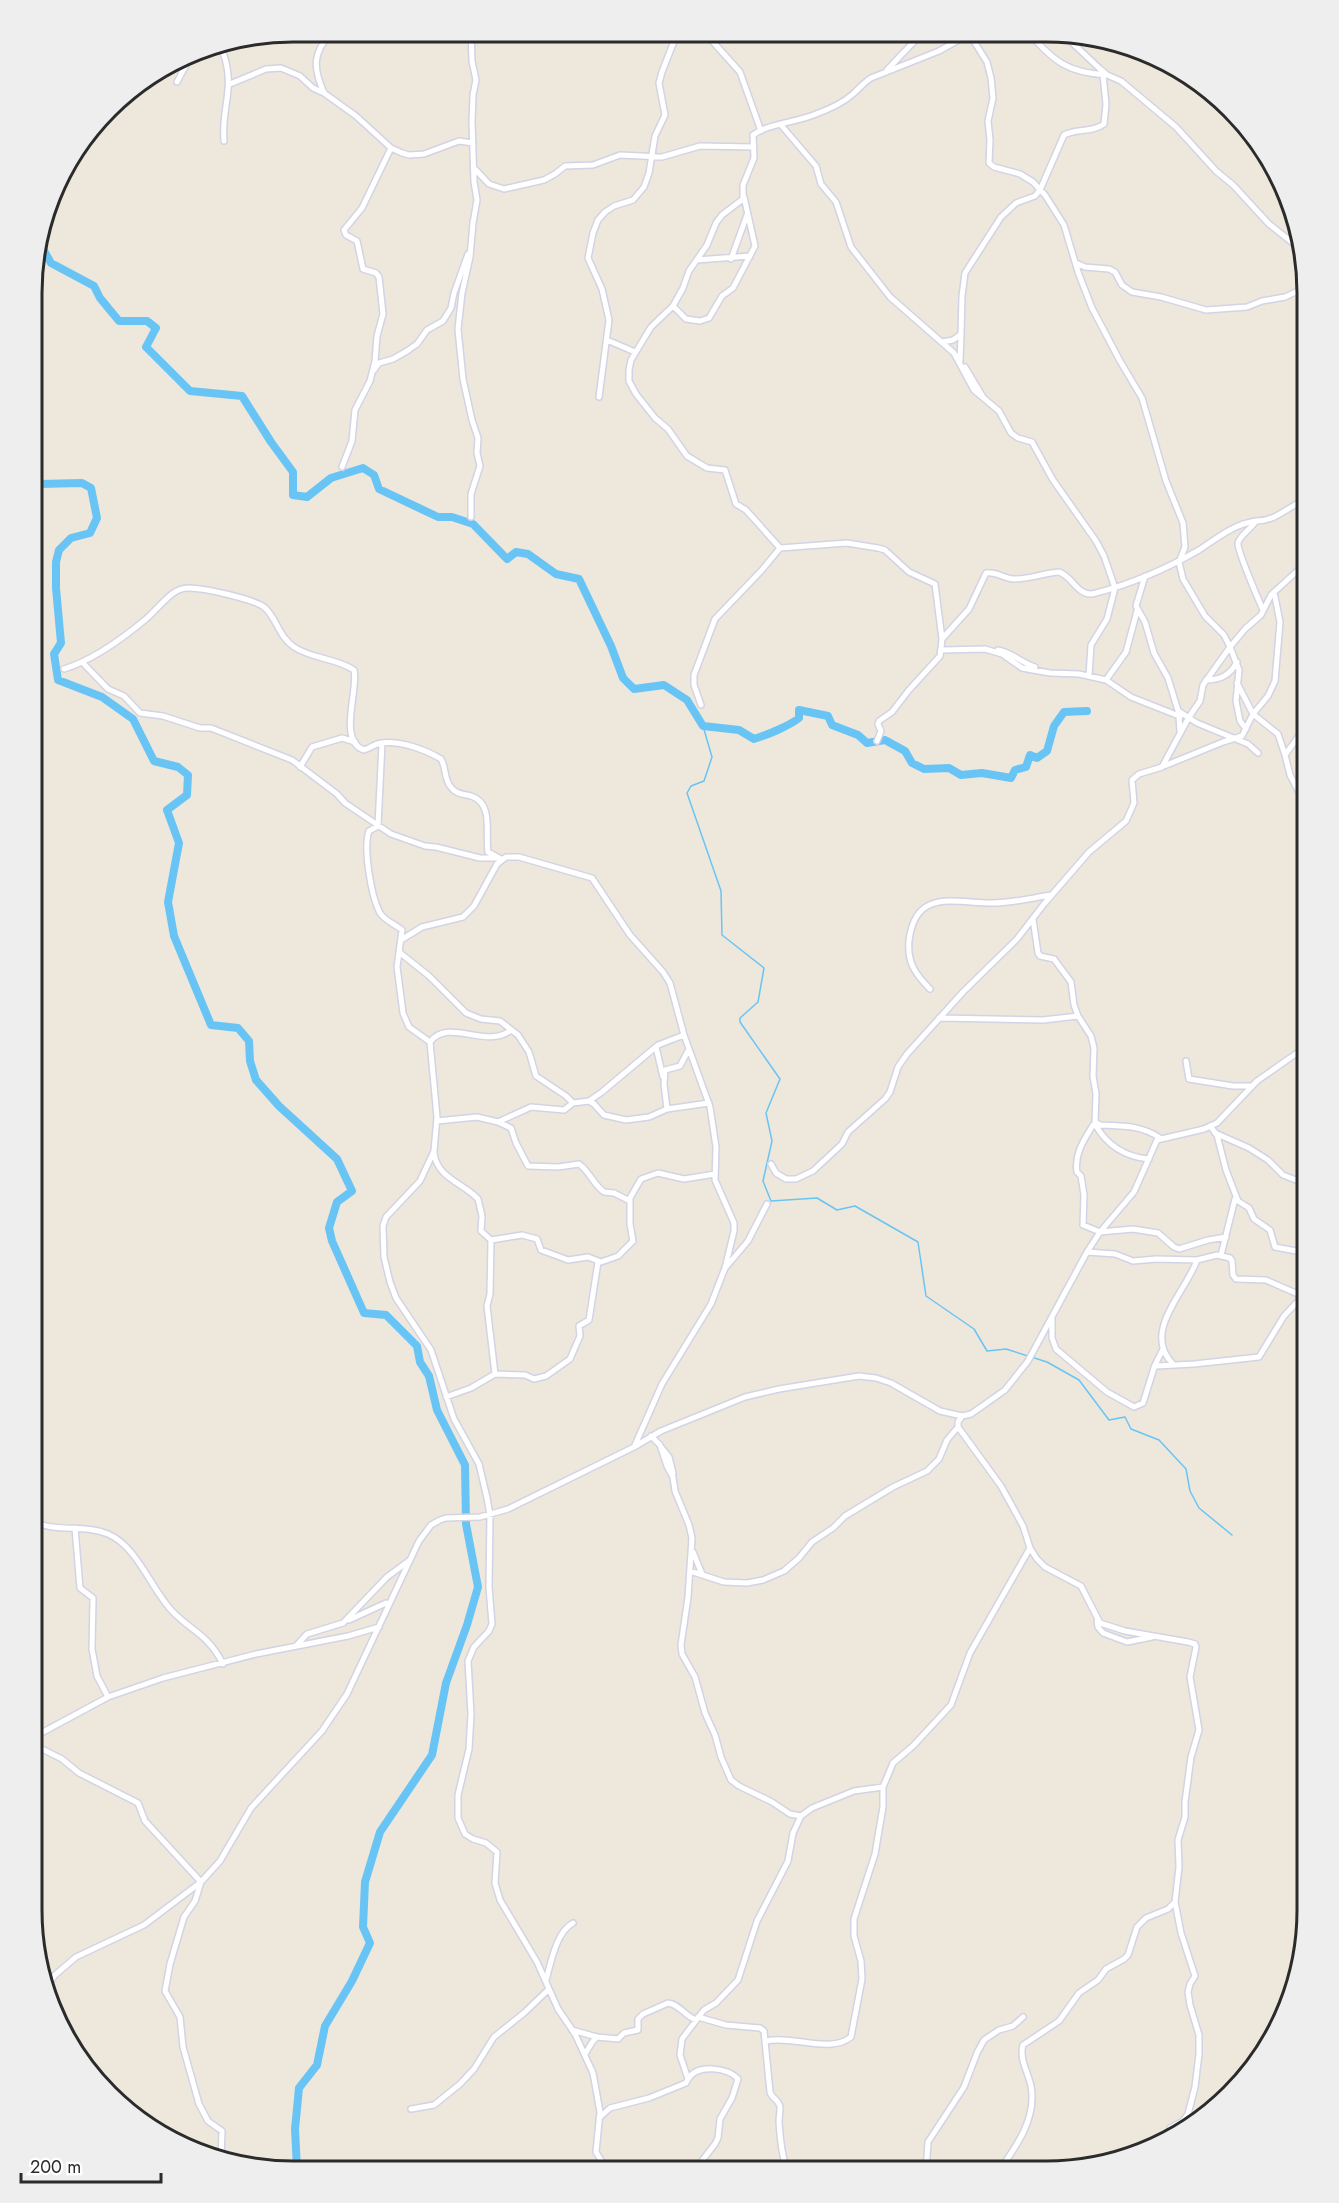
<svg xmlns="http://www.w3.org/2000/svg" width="1339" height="2203" font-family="Jost,sans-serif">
	<rect width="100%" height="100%" fill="#eee8dc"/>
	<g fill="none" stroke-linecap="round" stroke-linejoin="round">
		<!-- stream -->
		<path stroke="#69c4f6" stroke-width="1.5" d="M703 726 712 757 704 781 691 786 687 793 721 891 722 935 764 968 758 1002 740 1018V1022L780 1079 766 1113 772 1141 763 1181 771 1201 817 1198 837 1210 855 1206 918 1242 926 1296 974 1329 987 1351 1006 1349 1047 1362 1079 1380 1109 1420 1125 1417 1131 1429 1159 1440 1186 1469 1190 1491 1199 1508 1232 1535"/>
		<!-- river -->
		<path stroke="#69c4f6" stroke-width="8" d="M39 242 51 263 94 286 100 298 119 321H147L156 328 146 347 190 391 242 396 271 442 293 472V495L307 497 331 478 363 468 374 475 379 489 438 517H452L473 524 507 559 516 552 528 554 556 574 579 579 611 646 623 678 634 689 664 685 687 700 703 726 739 730 754 739C767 735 789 726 799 718V710L828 716 832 725 858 735 867 743 885 740 905 751 912 763 924 769 949 768 961 775 982 773 1011 778 1015 770 1026 767 1030 755 1037 758 1047 751 1054 726 1064 712 1087 711
			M33 455C41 466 34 473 39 484L82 483 91 488 97 518 90 533 71 538 59 550 56 562V588L61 643 54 654 58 680 102 697 133 719 154 761 178 767 188 775 187 795 167 810 179 843 168 902 174 936 211 1025 238 1028 249 1041 250 1061 256 1080 279 1106 337 1159 352 1191 337 1202 329 1228 332 1241 364 1313 386 1315 417 1346 420 1362 429 1376 437 1410 465 1465 466 1524 478 1587 467 1625 446 1683 432 1755 380 1832 365 1882 363 1927 370 1943 352 1981 325 2026 317 2065 299 2088 295 2129 297 2169"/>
		<!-- minor casing -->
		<g stroke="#d2d3e5" stroke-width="8">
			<path id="minor" d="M471 32 472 61 476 80 473 95 472 122 474 182 477 200 473 223 470 257 462 293 458 329 463 379 472 420 478 438 477 453 480 466 471 494V517
				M705 33 740 72 761 131
				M1030 34C1054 62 1069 73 1107 75
				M1063 34 1099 68 1107 75 1121 81 1176 127 1216 171 1233 185 1269 224 1298 247
				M213 47 223 52C236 90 221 105 224 141
				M887 70 922 33
				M177 82 186 65 188 55
				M230 84 266 69 281 68 300 76 313 88 324 93 356 116 391 148 402 153 409 155 424 154 459 141 473 143
				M324 93C313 68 312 53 332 32
				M781 125 816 166 821 184 836 202 851 247 890 297 954 353 974 390 999 411 1011 433 1018 438 1032 442 1053 480 1096 541 1104 556 1115 588 1107 619 1091 645 1089 676
				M474 168 489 184 504 189 544 180 555 174 565 166 593 165 620 155 662 157 700 146 754 147
				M731 259 747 215
				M697 260 750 256
				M1076 263 1085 267 1109 269 1115 272 1122 285 1132 292 1161 297 1206 310 1247 307 1262 301 1285 297 1306 287
				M673 306 686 319 700 321 709 318 722 296 733 288 755 246 744 197
				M607 340 635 352
				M942 342 953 340 961 334 962 296 965 273 1001 217 1016 203 1035 196 1040 190 1064 135C1076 128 1092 133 1104 124L1106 104 1103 75
				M960 361 961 334
				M965 367 983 397
				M374 370 379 363 393 359 407 351 417 344 427 330 443 321 451 308 454 293 468 254
				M599 397 609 320 602 289 588 258 593 233 598 220 605 212 614 206 633 200 644 187 649 173 655 136 665 115 659 83 662 72 676 36 687 33
				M342 467 352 441 355 410 370 381 375 361 377 336 383 314 379 277 376 273 363 269 357 241 346 235 344 230 362 208 391 148
				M780 548 746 510 736 504 725 470 707 468 687 456 668 429 655 418 636 394 629 381V370L631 360 651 327 673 306 683 288 689 271 707 245 716 223 722 215 743 199V185L754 158 753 135C767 124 798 122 816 114 827 110 844 102 853 94 860 88 863 83 871 78L939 51 971 33
				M1145 576 1136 606 1145 622 1154 653 1168 678 1180 717
				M1263 610C1259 601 1237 550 1238 543 1240 535 1251 529 1256 521 1277 521 1288 506 1307 499
				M942 639 969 609 986 573C996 571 1004 579 1014 579 1030 579 1044 573 1059 572 1072 576 1077 595 1092 594 1129 585 1166 569 1199 550 1217 538 1234 524 1256 521
				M942 650 985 649 1002 654 1022 668 1050 673 1079 674 1106 680 1131 697 1179 716 1180 732
				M998 650C1011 652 1022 663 1035 667
				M82 662 108 689 124 696 140 713 163 716 200 728H211L292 760 337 794 345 803 391 834 425 846 436 847 480 858H497
				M64 669C93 660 122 639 146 619 155 611 163 601 172 594 177 590 183 588 189 588 204 588 253 599 264 607 277 618 278 636 294 647 312 659 336 658 354 670 359 689 337 741 364 750 370 748 375 744 381 743 400 740 426 750 441 759 446 767 444 778 450 786 455 794 463 794 471 796 494 803 485 834 488 852L501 859
				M1106 680 1126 652 1137 611
				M1206 680C1221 680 1230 675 1237 662
				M1237 683 1253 714 1278 734 1285 755
				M701 705 694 685V675L715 619 762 570 780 548 847 543 878 548 885 550 909 572 935 584 942 639 940 656 909 690 892 712 879 721 878 724 881 731 877 741
				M1180 712 1197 723 1248 744 1258 753
				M1246 729 1240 721 1236 701 1239 670 1230 647 1245 629 1261 615 1271 595 1307 562
				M382 743 378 826 369 831C363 848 371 896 380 913 385 921 395 924 402 930L397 967 403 1013 409 1027 430 1042 437 1117 434 1151 420 1181 386 1217 383 1226 384 1257 390 1282 396 1298 431 1350 454 1419 479 1464 487 1498 490 1515 489 1587 492 1624 489 1631 474 1647 468 1661 471 1714 469 1749 458 1795V1818L465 1834 473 1839 486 1843 497 1852 495 1883 500 1900 537 1962 558 2009 575 2034 593 2073 600 2112 596 2152 607 2170
				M1164 766 1223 742 1242 736 1253 714 1268 696 1275 681 1280 622 1274 592
				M300 767 312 747 342 738 355 742
				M1307 807 1290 775 1285 755 1301 733 1307 728
				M1033 919 1038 953 1040 956 1054 959 1071 982 1074 1005 1078 1016 1091 1036 1094 1048 1093 1076 1096 1094 1095 1122 1100 1125C1122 1126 1141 1125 1160 1138
				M401 940 422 927 463 917 474 906 497 864 506 857H519L592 878 630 935 663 972 670 983 684 1035 710 1107 716 1147 715 1180 734 1223V1231L725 1268 711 1304 662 1384 635 1445
				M399 952 429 976 466 1013 481 1019 500 1021 518 1035 529 1052 536 1076 566 1096 573 1103 589 1101 594 1104 604 1115 626 1120 649 1117 667 1109 709 1103
				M930 989C915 974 907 962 909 941 915 888 954 903 992 903 1012 903 1032 898 1051 895
				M939 1018 1043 1020 1078 1016
				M430 1042C449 1017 486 1050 511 1030
				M656 1047 663 1077
				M1186 1061 1189 1079 1233 1086H1251
				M589 1101 602 1092 658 1045 684 1035
				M667 1109 664 1084 665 1070 680 1066 689 1049
				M437 1121 477 1117 498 1122 531 1107 564 1110 573 1103
				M498 1122 511 1128 516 1143 528 1166 558 1167 579 1164C590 1172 593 1184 604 1192L614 1193 630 1201
				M1098 1125H1093C1084 1140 1074 1154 1077 1172L1081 1176 1084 1195 1083 1225 1100 1232 1133 1229 1158 1233 1174 1247 1179 1249 1208 1240 1226 1237
				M1096 1126C1108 1146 1126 1157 1149 1159
				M1210 1126 1217 1135 1226 1170 1238 1201 1249 1208 1254 1219 1270 1230 1275 1247 1307 1253
				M1215 1133 1249 1148 1268 1160 1283 1175 1296 1180H1307
				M434 1153C437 1178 463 1183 478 1199L482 1216 481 1231 491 1240 490 1294 487 1306 495 1374
				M771 1164 776 1173 786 1179H796L813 1171 842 1144 848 1132 885 1099 890 1092 898 1067 907 1054 963 992 1017 939 1044 904 1089 852 1126 821 1134 803 1132 780 1139 774 1162 767 1189 717 1200 701 1203 685 1230 647 1224 635 1205 616 1183 579 1179 562 1185 547 1183 523 1166 481 1142 398 1120 361 1092 308 1078 272 1064 225 1045 195 1033 182 1020 174 994 167 989 163 990 140 988 121 993 98 991 78 987 62 975 43 974 33
				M491 1240 522 1235 537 1239 541 1250 568 1260 588 1257 601 1262 618 1256 633 1241 630 1224V1198L641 1179 658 1173 684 1179 715 1174
				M1087 1252 1115 1254 1133 1261 1156 1259 1197 1260 1217 1255 1230 1258 1232 1261 1233 1275 1236 1279 1266 1280 1307 1298
				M1221 1255 1235 1199
				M726 1267 748 1241 767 1204
				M1052 1319V1338L1056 1349 1107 1392 1134 1407 1143 1403 1154 1368 1156 1366 1194 1364 1259 1357 1284 1316 1302 1297
				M1174 1365C1140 1333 1186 1292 1197 1260
				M1154 1367 1163 1349
				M446 1397 471 1388 495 1374 525 1375 534 1379 546 1376 570 1359 580 1336 579 1326 589 1320 598 1262
				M958 1427 1001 1486 1023 1526 1030 1548 1037 1559 1045 1567 1081 1586 1100 1623 1125 1631 1188 1642 1195 1644 1196 1647 1190 1677 1199 1730 1191 1757 1185 1802V1817L1178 1840 1179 1867 1175 1902 1168 1909 1146 1918 1137 1927 1128 1955 1124 1959 1106 1969 1098 1980 1079 1993 1059 2021 1023 2045C1019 2059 1028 2072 1031 2086 1037 2118 1016 2147 999 2171
				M651 1436 660 1445 667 1466 673 1477 675 1491 689 1525 692 1538 688 1597 681 1645 682 1654 695 1677 705 1713 715 1735 721 1757 731 1780 739 1786 772 1802 790 1814 801 1816
				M661 1447 669 1457 673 1473
				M32 1521C55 1533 84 1524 108 1534 137 1546 151 1589 172 1611 192 1632 208 1634 223 1664
				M75 1528 80 1588 93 1598 92 1649 97 1676 108 1697
				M693 1552 702 1574
				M690 1571 724 1582 747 1583 763 1580 784 1571 799 1558 812 1542 833 1528 845 1516 893 1487 927 1471 939 1459 947 1440 958 1427V1422L962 1416
				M349 1620 386 1603 388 1606
				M1097 1621 1098 1627 1103 1633 1127 1642 1152 1637
				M296 1646 307 1634 343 1623 387 1577 410 1560
				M32 1738 108 1697 163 1678 256 1654 348 1636 379 1627
				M32 1744 62 1759 79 1773 138 1803 145 1821 201 1882 195 1901 184 1917 170 1964 165 1991 180 2017 183 2047 199 2104 208 2121 222 2131 221 2159
				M546 1980C551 1963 556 1932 573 1923
				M47 1986 55 1975 76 1957 144 1925 201 1882 220 1861 251 1808 322 1731 347 1694 419 1541 431 1525 440 1520 446 1518 480 1517 508 1509 634 1447 661 1431 745 1397 779 1389 859 1376 876 1378 891 1383 940 1411 962 1416 971 1414 1005 1390 1028 1361 1087 1252 1100 1232 1134 1192 1157 1140 1204 1129 1217 1123 1257 1081 1307 1046
				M698 2017 726 2025 760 2028 764 2031 770 2092C772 2099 780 2100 780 2108 780 2112 779 2118 779 2122 780 2139 782 2156 787 2171
				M572 2030 597 2037 618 2039 624 2033 638 2030V2019L643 2014 668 2003C679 2004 685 2016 696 2020
				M766 2041C793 2035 830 2054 851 2037L862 1979 861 1961 854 1936V1919L875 1854 883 1807V1787L893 1763 913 1746 951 1705 970 1653 1030 1548
				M585 2054 593 2041 597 2037
				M688 2079C697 2064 727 2067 738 2079L732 2098 720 2119 718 2138 715 2144 694 2171
				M411 2109 434 2105 460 2084 474 2069 494 2037 524 2013 549 1989
				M599 2118 610 2108 649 2098 686 2083 688 2079 680 2055 682 2039 704 2010 716 2003 738 1980 757 1921 788 1861 793 1833 801 1816 812 1808 854 1791 883 1787
				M1172 2137 1170 2128 1183 2121 1188 2114 1195 2087 1199 2054V2035L1190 2005 1188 1992 1190 1984 1195 1976 1181 1933 1175 1902
				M926 2171 928 2142 964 2087 977 2053 984 2040 999 2030 1013 2026 1023 2017"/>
		</g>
		<!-- minor -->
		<use href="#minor" stroke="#fff" stroke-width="5"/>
	</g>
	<!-- crop -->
	<path d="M0 0H1339V2203H0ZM293 42H1046A251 251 0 0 1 1297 293V1910A251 251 0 0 1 1046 2161H293A251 251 0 0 1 42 1910V293A251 251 0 0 1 293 42Z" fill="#eee" fill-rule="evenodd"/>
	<path fill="none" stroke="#2b2b2b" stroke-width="3" d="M293 42H1046A251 251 0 0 1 1297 293V1910A251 251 0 0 1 1046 2161H293A251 251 0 0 1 42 1910V293A251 251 0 0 1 293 42Z"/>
	<!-- scale -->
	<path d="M21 2173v9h140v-9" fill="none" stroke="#2b2b2b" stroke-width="3"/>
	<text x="30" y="2173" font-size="18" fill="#2b2b2b" stroke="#ffffff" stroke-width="4.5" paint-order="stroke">200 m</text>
</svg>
